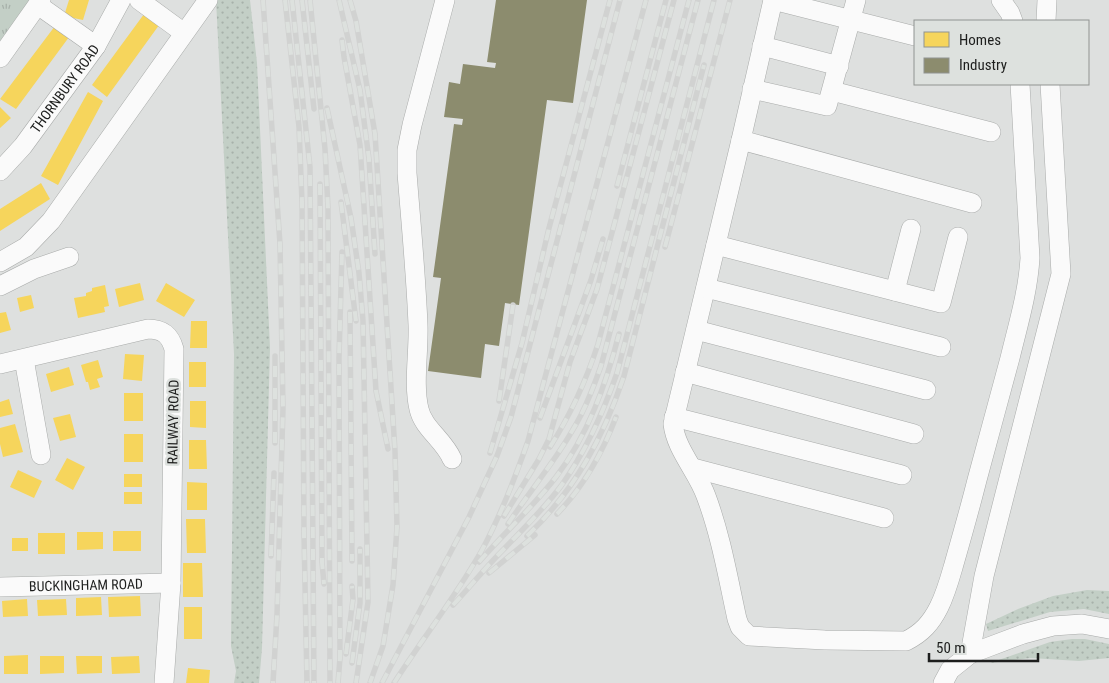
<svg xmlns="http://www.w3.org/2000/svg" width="1109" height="683" font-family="'Roboto Condensed',sans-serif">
	<defs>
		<pattern id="grass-dots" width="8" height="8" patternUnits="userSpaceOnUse" patternTransform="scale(1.25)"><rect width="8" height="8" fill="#c3cfc6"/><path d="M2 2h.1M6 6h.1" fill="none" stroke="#a7b1aa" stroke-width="1.8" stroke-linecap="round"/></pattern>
		<pattern id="park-tufts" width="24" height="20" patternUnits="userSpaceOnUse" patternTransform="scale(1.25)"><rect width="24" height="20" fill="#c3cfc6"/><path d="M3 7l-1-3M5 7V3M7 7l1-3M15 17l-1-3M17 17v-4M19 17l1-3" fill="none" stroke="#a7b1aa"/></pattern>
	</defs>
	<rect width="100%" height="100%" fill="#dee0df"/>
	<!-- grass -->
	<path fill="url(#grass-dots)" d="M216 0H250L257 63 270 348 262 648 259 683H234L236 671 231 646 234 354Z
		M1087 590 1109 591V614L1084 609 1050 612 988 631 986 624 1018 609 1053 596Z
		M1072 639H1085L1109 644V658L1079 661 1031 658 990 663 1050 642Z"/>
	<!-- park -->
	<path fill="url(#park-tufts)" d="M0 0H37L0 53Z"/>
	<!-- homes -->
	<path fill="#f6d55c" d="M69 0H89L83 20 64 16Z
		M147 10 162 21 107 97 92 85Z
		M58 22 72 33 16 109 0 99Z
		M88 92 103 101 58 185 41 176Z
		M0 107 11 118 0 128Z
		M41 183 50 199 0 231V209Z
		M140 283 144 300 119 307 115 289Z
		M166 283 195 300 184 317 156 301Z
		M105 285 109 306 104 307 105 312 78 318 74 298 86 296V293L92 291V288Z
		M31 295 34 308 20 312 17 298Z
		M6 312 11 330 0 333V313Z
		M191 321H207V348H190Z
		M125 354 144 355 142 381 123 379Z
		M98 360 103 377 97 379 100 387 90 390 88 382H86L81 365Z
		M189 362H206V387H189Z
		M69 367 74 385 51 392 46 374Z
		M124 393H143V421H124Z
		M9 399 13 414 0 417V402Z
		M190 401H206V428L190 427Z
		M70 414 76 437 60 441 53 418Z
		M15 424 23 452 3 457 0 444V428Z
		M124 434H143V462H124Z
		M189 440H206L207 469H189Z
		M67 458 85 467 73 490 55 480Z
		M18 470 42 481 34 498 10 487Z
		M124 474H142V487H124Z
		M187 482 207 483V510H187Z
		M124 492H142V504H124Z
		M186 519H205L206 553H187Z
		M113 531H141V551H113Z
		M77 532H103V549L77 550Z
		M38 533H65V554H38Z
		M12 538H28V551H12Z
		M183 563H202L203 597H183Z
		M140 596 141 616 109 617 108 597Z
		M101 597 102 615 76 616V598Z
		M27 599 28 616 3 617 2 601Z
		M66 599 67 615 38 616 37 600Z
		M184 607H202V639H184Z
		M28 655V674H4V656Z
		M40 656H64V673L40 674Z
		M76 656H102V673L77 674Z
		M139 656 140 673 112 674 111 657Z
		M188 668 210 670 209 683H186Z"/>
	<!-- industry -->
	<path fill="#8c8c6e" d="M496 0H587L573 103 547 100 519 305 505 303 499 346 485 344 481 378 428 371 441 278 433 277 454 124 462 125 463 119 444 117 449 82 460 84 463 64 495 68 496 63 487 62Z"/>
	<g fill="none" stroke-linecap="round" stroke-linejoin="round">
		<!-- minor casing -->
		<g stroke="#a9abaa" stroke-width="20">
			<g id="minor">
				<path d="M139 0 184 33"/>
				<path d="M445 0 412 125 407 150V173C411 224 416 275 418 325 419 352 413 384 419 409 423 428 444 440 452 459"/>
				<path d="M773 0 741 140 673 424C676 450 697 471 706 496 721 536 728 578 737 619L740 627 749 636 825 640 906 641C922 633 931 623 939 607 946 593 950 578 954 564 962 536 970 508 977 480 988 439 999 399 1010 358 1018 325 1028 292 1030 258L1020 84"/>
				<path d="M773 0 915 36"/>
				<path d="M1001 0 1010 13 1013 21"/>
				<path d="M38 5 96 46"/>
				<path d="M1046 21 1047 0"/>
				<path d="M762 46 839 66"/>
				<path d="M0 58 41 0"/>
				<path d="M752 89 827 106 856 0"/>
				<path d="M832 91 991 132"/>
				<path d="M741 140 972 203"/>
				<path id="s1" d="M0 171 23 146 96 46 121 0"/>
				<path d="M716 245 941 303 958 237"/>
				<path d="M0 262 26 247 51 221 208 0"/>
				<path d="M0 286 34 269 69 257"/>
				<path d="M706 288 941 347"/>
				<path d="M895 291 911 229"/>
				<path d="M696 330 926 390"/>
				<path d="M24 359 41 455"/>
				<path d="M0 364 148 329C163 329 170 335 174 349L171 583 164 683"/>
				<path d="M685 372 914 434"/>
				<path d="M674 417 902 475"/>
				<path d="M693 468 884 518"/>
				<path id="s2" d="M0 587 171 583"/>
				<path d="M970 654 984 576 1061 274 1050 84"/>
				<path d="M943 683 950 670 970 654 1023 634 1053 626 1082 624 1109 629"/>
			</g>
		</g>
		<!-- minor -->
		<use href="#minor" stroke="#fafafa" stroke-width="19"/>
		<!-- rail casing -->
		<g stroke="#d1d2d1" stroke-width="5.5">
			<path id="rail" d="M263 0 280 244 283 408 277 615 273 683
				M285 0 299 127 302 202 304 535 307 683
				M292 0 310 167 314 683
				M302 0 314 109
				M310 0 325 149 328 208 330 683
				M339 0 360 90 369 159 375 254
				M350 0 356 21 375 134 395 451 397 527 393 585 383 646 370 683
				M342 40 344 57 360 145 376 391 388 449
				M327 108 351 218 359 273 363 321 368 602 356 683
				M320 184 322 562 324 584
				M617 186 666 0
				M341 202 356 321
				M665 247 730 0
				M350 312 352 561
				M499 401 513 305
				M540 418 591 280 603 239
				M275 443V356
				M550 447C571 414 586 381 598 344L689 0
				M490 453 522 343 549 228 610 0
				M557 514C584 486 602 454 616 417
				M504 516 539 459 549 439 570 362 597 289 674 0
				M508 524C532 488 561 454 581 415 589 399 595 383 601 366L698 0
				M527 536C575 490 603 438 624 376L704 65
				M271 556 274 473
				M479 562C504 533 533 507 556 477 588 435 606 384 619 334
				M489 573 535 535
				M453 605C470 587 485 568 502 551 522 530 543 510 561 486 586 451 603 413 617 373L714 0
				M346 654 353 599 352 586
				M352 663 360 603V549
				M338 683 340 658 339 358 342 252
				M382 683 469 517 497 456 511 417 620 0
				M394 683C423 638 456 596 482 550 501 515 515 478 528 441L646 0"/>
		</g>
		<!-- rail -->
		<use href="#rail" stroke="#dde1de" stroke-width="4" stroke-dasharray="11" stroke-linecap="butt"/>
	</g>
	<g text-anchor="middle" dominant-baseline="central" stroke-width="5" stroke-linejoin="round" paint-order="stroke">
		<!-- street labels -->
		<g font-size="14" fill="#1d1e1d" stroke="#dde1de">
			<text stroke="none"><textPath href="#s1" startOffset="105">THORNBURY ROAD</textPath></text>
			<text transform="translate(173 422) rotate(-89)">RAILWAY ROAD</text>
			<text stroke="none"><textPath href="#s2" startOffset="86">BUCKINGHAM ROAD</textPath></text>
		</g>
	</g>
	<!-- legend -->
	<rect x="914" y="20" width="175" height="65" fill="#dde1de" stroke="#909391"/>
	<rect x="924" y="32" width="25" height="15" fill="#f6d55c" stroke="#909391"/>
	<text x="959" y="45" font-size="15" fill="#1d1e1d">Homes</text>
	<rect x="924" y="58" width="25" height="15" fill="#8c8c6e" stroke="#909391"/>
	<text x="959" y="70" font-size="15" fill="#1d1e1d">Industry</text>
	<!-- scale -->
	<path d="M929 653v8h109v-8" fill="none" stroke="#1d1e1d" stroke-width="2.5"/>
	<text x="936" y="653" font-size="15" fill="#1d1e1d" stroke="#dde1de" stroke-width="4" paint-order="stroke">50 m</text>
</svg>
